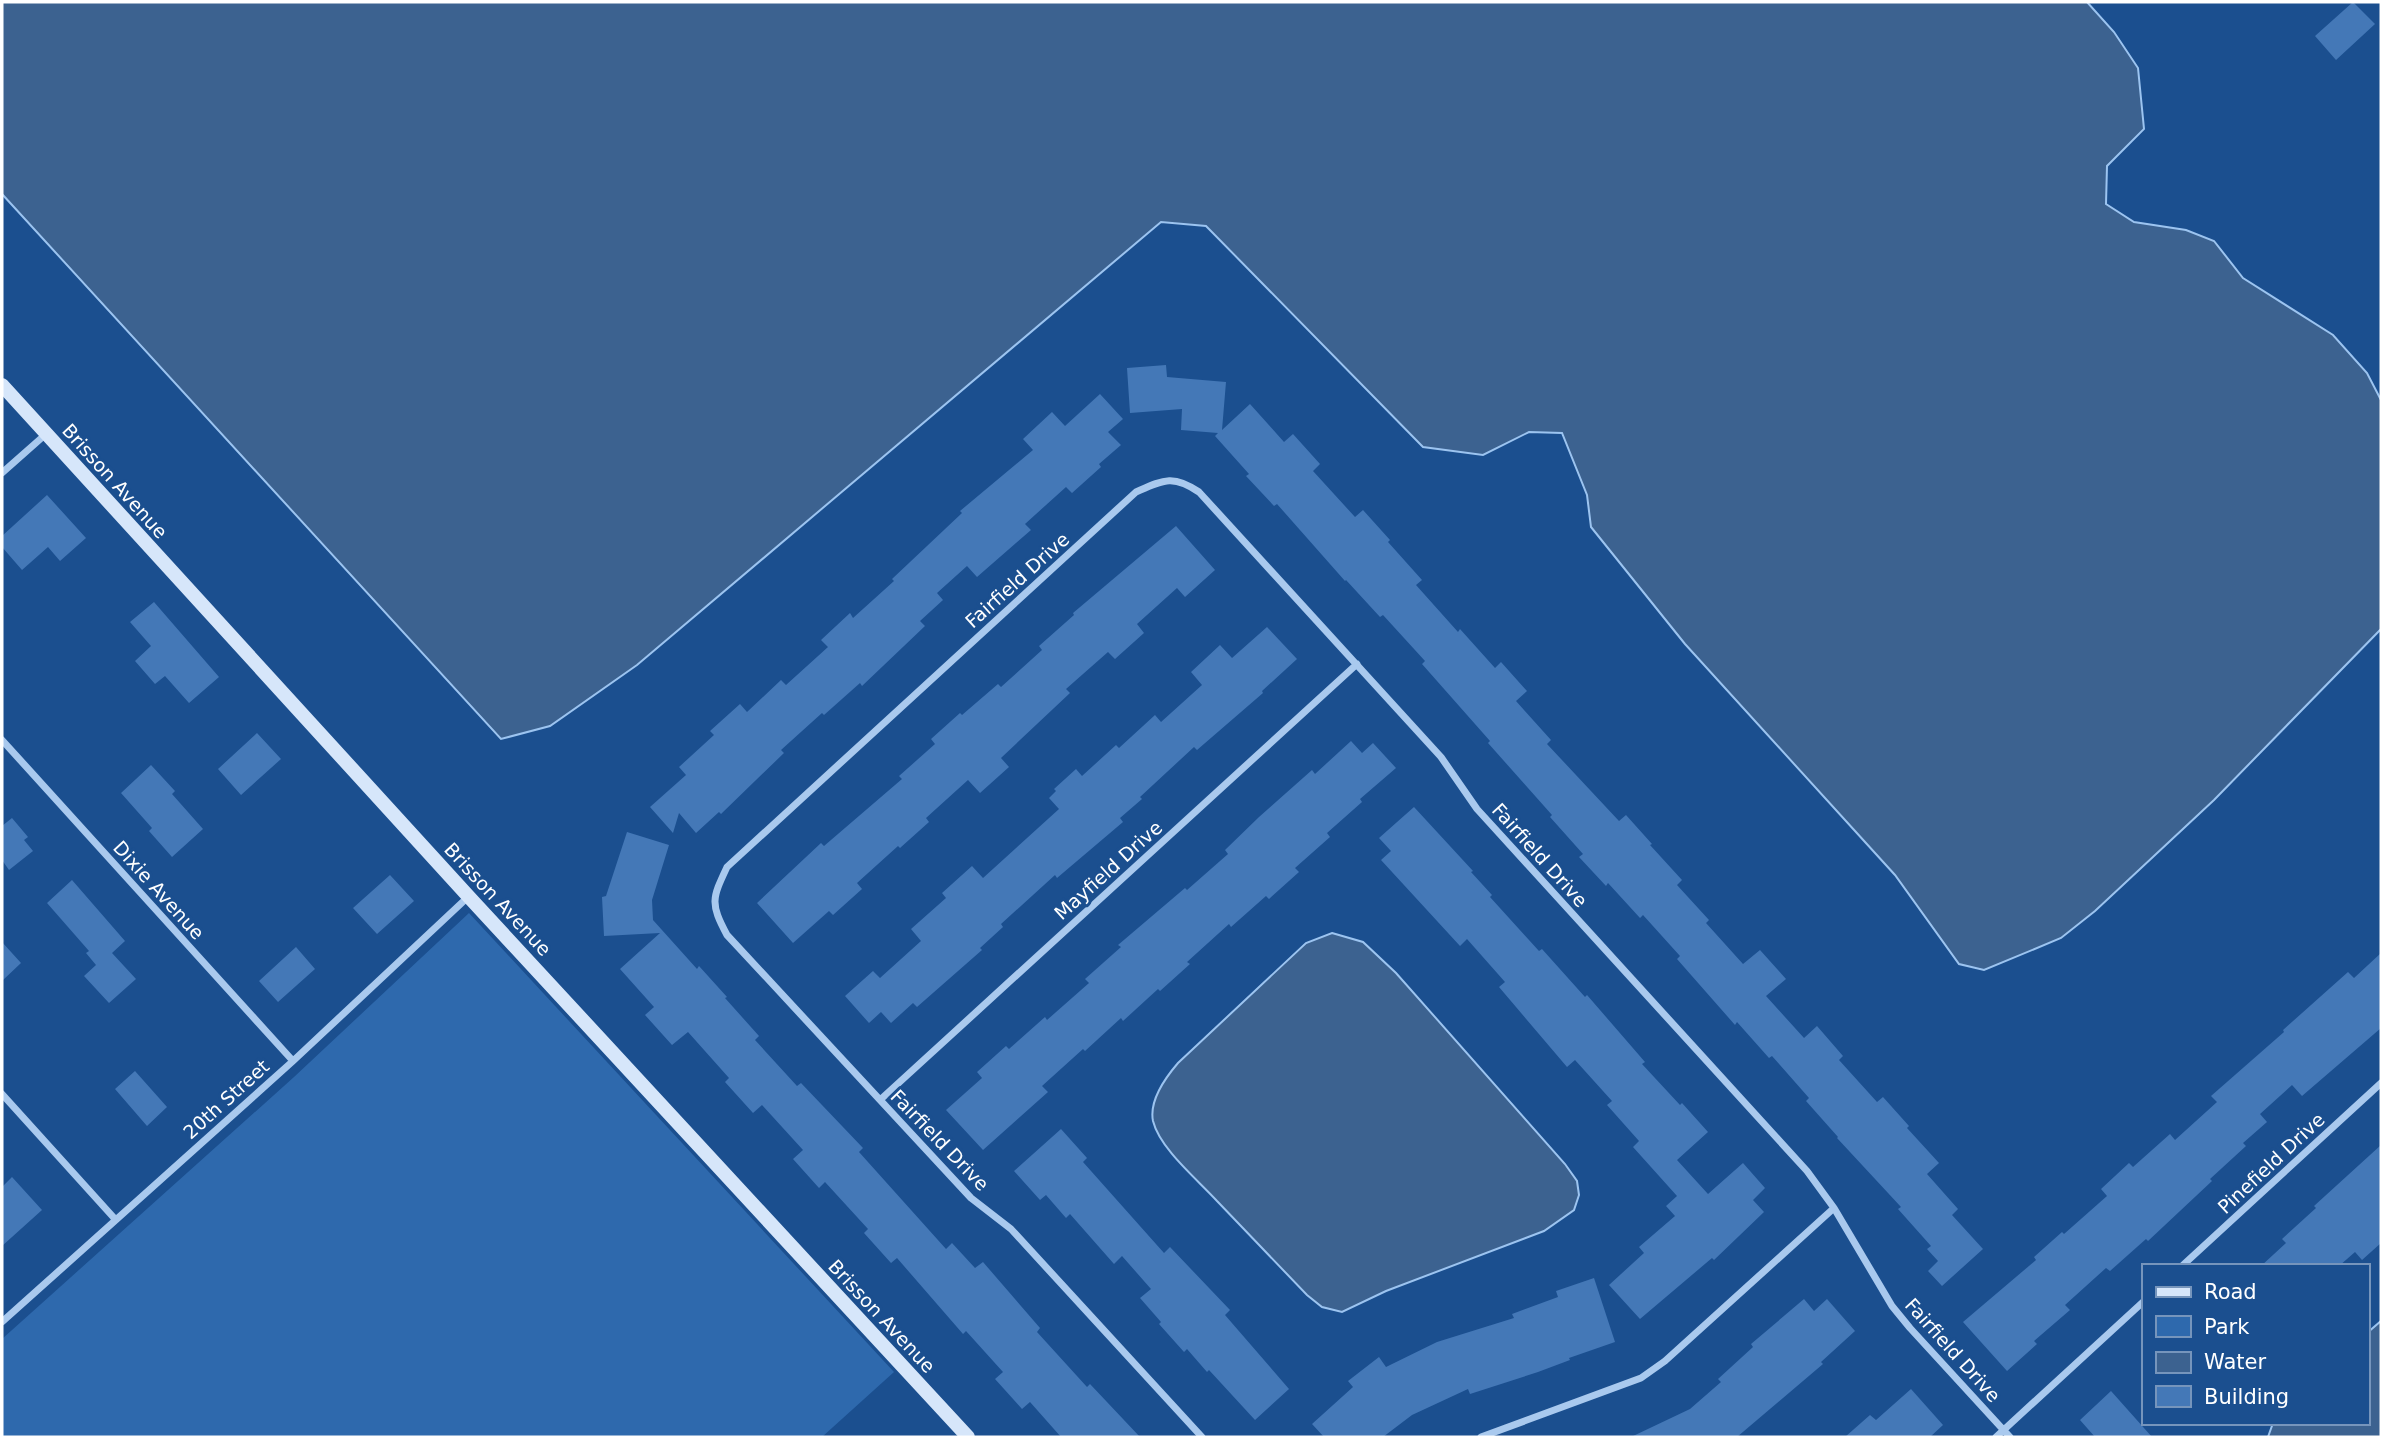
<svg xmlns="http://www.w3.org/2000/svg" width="2383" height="1439" font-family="'DejaVu Sans',sans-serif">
	<rect width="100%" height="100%" fill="#1b4f8f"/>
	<!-- green -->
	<path fill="#2e69ad" d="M469 913 894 1372 822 1437H2V1339L294 1077Z"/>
	<!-- water -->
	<path fill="#3c6290" stroke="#9cc4f0" stroke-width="2" d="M2 2H2087L2114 32 2138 68 2144 129 2107 166 2106 204 2134 222 2186 230 2214 241 2243 278 2333 335 2367 373 2381 400V629L2214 800 2095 911 2061 938 1984 970 1959 964 1895 875 1685 644 1591 527 1587 495 1562 433 1529 432 1483 455 1423 447 1206 226 1161 222 637 665 550 726 501 739 2 194Z
		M1332 933 1363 942 1396 973 1565 1164 1577 1181 1579 1195 1574 1210 1544 1231 1386 1291 1342 1312 1322 1307 1307 1295C1277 1264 1247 1232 1217 1201 1198 1180 1160 1149 1153 1121 1149 1101 1166 1077 1178 1063L1306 943Z
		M2381 1321V1437H2268L2273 1423H2367V1333Z"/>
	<!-- building -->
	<path fill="#4478b7" d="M2353 2 2375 24 2336 60 2315 36Z
		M1166 365 1167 377 1226 382 1222 430 1250 404 1284 442 1293 434 1320 464 1313 471 1355 517 1363 510 1390 540 1388 542 1422 580 1416 585 1458 632 1460 629 1495 668 1501 662 1527 691 1516 701 1551 740 1547 744 1619 821 1626 815 1652 844 1650 845 1682 880 1677 885 1709 920 1706 923 1743 964 1760 950 1786 979 1766 996 1804 1038 1817 1026 1843 1056 1839 1060 1877 1102 1883 1097 1909 1126 1907 1128 1939 1163 1927 1174 1958 1209 1952 1215 1983 1249 1942 1286 1928 1271 1938 1261 1927 1249 1931 1246 1898 1209 1901 1207 1837 1138 1838 1137 1806 1101 1809 1098 1772 1056 1769 1058 1737 1022 1735 1025 1677 959 1680 956 1643 915 1640 918 1608 883 1606 886 1579 857 1583 854 1550 817 1552 815 1488 743 1490 741 1422 664 1425 661 1383 615 1380 617 1346 580 1345 581 1277 504 1274 506 1246 476 1249 474 1215 436 1218 433 1181 430 1182 409 1130 413 1127 368Z
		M1100 394 1123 419 1108 432 1121 445 1099 464 1101 467 1072 493 1066 487 1025 524 1031 530 977 577 967 566 937 593 943 600 920 621 925 626 862 686 860 683 824 715 822 713 781 750 784 753 721 814 719 812 696 833 679 813 673 833 650 807 686 775 679 767 714 735 710 731 740 704 747 712 781 680 786 685 828 647 821 640 850 613 853 618 894 581 892 579 962 513 960 511 1033 450 1023 439 1052 412 1065 426Z
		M47 495 86 538 60 561 48 547 22 570 2 547V536Z
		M1176 526 1215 570 1185 597 1177 588 1137 624 1144 633 1115 659 1108 652 1066 689 1070 693 1001 758 1009 767 980 793 968 780 926 818 929 822 900 848 898 846 857 883 862 889 833 915 829 911 793 943 757 903 821 843 824 846 902 779 899 776 935 744 931 739 960 713 962 715 998 684 1001 687 1042 650 1039 646 1074 615 1073 613Z
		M154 602 219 677 189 703 165 676 155 684 135 661 151 646 130 622Z
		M1267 627 1297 659 1262 691 1263 693 1197 750 1194 747 1140 797 1142 799 1120 818 1123 822 1057 878 1055 875 1001 924 1003 927 980 948 982 950 917 1007 913 1003 891 1023 881 1012 869 1023 845 996 873 971 880 978 921 941 911 929 946 898 942 893 972 866 983 878 1059 809 1049 798 1056 791 1054 789 1076 769 1082 776 1116 745 1119 748 1155 715 1161 722 1202 685 1191 672 1220 645 1232 658Z
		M257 733 281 759 241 795 218 769Z
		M1351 741 1362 753 1373 743 1396 768 1360 799 1362 802 1327 833 1330 837 1295 868 1299 872 1269 899 1266 896 1231 927 1229 924 1187 962 1190 964 1160 991 1158 989 1123 1021 1121 1018 1085 1051 1083 1049 1042 1086 1048 1092 983 1150 946 1110 982 1078 977 1072 1006 1046 1009 1049 1045 1017 1047 1020 1089 983 1085 979 1121 947 1118 945 1185 888 1187 890 1228 854 1225 850 1259 817 1312 770 1315 774Z
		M151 765 175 791 172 794 203 829 172 857 149 831 152 828 121 793Z
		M1414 807 1473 871 1471 872 1492 895 1490 897 1539 951 1542 949 1585 997 1587 995 1645 1062 1642 1064 1680 1105 1682 1103 1708 1132 1677 1160 1708 1194 1743 1163 1765 1188 1753 1200 1764 1212 1714 1260 1712 1258 1640 1319 1609 1285 1644 1253 1639 1247 1675 1216 1666 1206 1677 1196 1633 1147 1639 1141 1607 1105 1612 1101 1575 1060 1567 1067 1499 987 1505 982 1467 939 1460 946 1381 860 1391 851 1379 838Z
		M12 818 28 837 24 840 33 851 9 870 2 860V826Z
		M627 832 669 845 652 900 653 920 697 969 699 966 727 997 725 998 759 1036 755 1040 797 1086 801 1083 863 1148 859 1152 946 1249 952 1243 975 1268 983 1262 1040 1328 1037 1332 1087 1387 1090 1384 1140 1437H1061L1030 1402 1022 1409 995 1379 1003 1372 966 1331 963 1334 897 1258 891 1263 864 1233 868 1229 825 1182 819 1188 793 1159 803 1150 762 1105 753 1113 725 1082 729 1078 688 1032 672 1045 645 1015 654 1007 620 969 660 933 604 936 602 897 606 896Z
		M390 875 414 901 377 934 353 908Z
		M72 880 125 941 112 953 136 979 109 1003 84 976 96 965 86 953 89 951 47 903Z
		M2 942 21 963 2 981Z
		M296 947 315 969 278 1002 259 981Z
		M2381 953V1028L2302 1096 2292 1085 2260 1114 2267 1122 2243 1143 2246 1146 2210 1179 2212 1181 2148 1241 2146 1239 2110 1271 2106 1268 2065 1305 2070 1310 2034 1341 2037 1344 2007 1371 1963 1322 2036 1260 2034 1257 2062 1232 2064 1234 2107 1196 2101 1189 2129 1163 2133 1167 2170 1134 2175 1140 2217 1102 2211 1096 2284 1032 2283 1030 2348 972 2354 978Z
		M135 1071 167 1107 147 1126 115 1089Z
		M1061 1129 1087 1158 1083 1162 1164 1253 1170 1247 1230 1310 1225 1315 1289 1389 1255 1420 1209 1370 1207 1372 1187 1349 1184 1352 1159 1324 1161 1322 1140 1298 1151 1289 1122 1256 1114 1264 1070 1214 1066 1218 1046 1195 1040 1200 1014 1171Z
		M2381 1145V1243L2362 1260 2355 1252 2339 1266H2261L2286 1243 2282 1239 2316 1208 2314 1206Z
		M12 1177 42 1210 2 1246V1187Z
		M1594 1278 1615 1342 1569 1358 1570 1360 1538 1372 1470 1394 1468 1389 1412 1415 1383 1437H1324L1312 1424 1353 1387 1348 1381 1379 1357 1386 1367 1437 1342 1514 1318 1512 1314 1558 1297 1556 1291Z
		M1804 1299 1814 1311 1827 1299 1855 1331 1821 1362 1823 1364 1737 1437H1631L1690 1409 1721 1382 1718 1379 1753 1347 1751 1344Z
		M1911 1389 1943 1425 1930 1437H1845L1870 1415 1876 1420Z
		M2111 1391 2152 1437H2095L2080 1420Z"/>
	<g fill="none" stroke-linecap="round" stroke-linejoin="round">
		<!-- street -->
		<path stroke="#a9c9ee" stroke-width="7" d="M2 473 46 434
			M2 740 293 1061
			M2 1094 115 1219
			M880 1100 1357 664
			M2182 1266 2381 1083
			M2 1322 293 1061 468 897
			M1202 1437 1011 1229 971 1198 727 935C710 903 712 899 727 867L1136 492C1163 480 1173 474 1199 492L1441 757 1477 809 1807 1171 1834 1208 1892 1306 1910 1328 2010 1437
			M1481 1437 1641 1378 1665 1361 1834 1208
			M1996 1437 2143 1302"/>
		<!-- secondary -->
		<path stroke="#d6e6fa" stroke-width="14" d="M2 385 469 897 968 1437"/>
	</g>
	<g text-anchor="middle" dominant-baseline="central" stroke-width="6" stroke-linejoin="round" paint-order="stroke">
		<!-- street labels -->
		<g font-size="19" fill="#fff" stroke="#1b4f8f">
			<text transform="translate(115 481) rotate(48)">Brisson Avenue</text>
			<text transform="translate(1017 580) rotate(-42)">Fairfield Drive</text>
			<text transform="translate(1540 855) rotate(48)">Fairfield Drive</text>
			<text transform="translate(1108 870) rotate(-42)">Mayfield Drive</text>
			<text transform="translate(159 890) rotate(48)">Dixie Avenue</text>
			<text transform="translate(498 899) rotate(47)">Brisson Avenue</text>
			<text transform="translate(226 1099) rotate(-42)">20th Street</text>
			<text transform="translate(940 1140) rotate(46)">Fairfield Drive</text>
			<text transform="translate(2271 1163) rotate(-43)">Pinefield Drive</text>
			<text transform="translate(882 1316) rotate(47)">Brisson Avenue</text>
			<text transform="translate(1953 1350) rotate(48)">Fairfield Drive</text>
		</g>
	</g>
	<!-- border -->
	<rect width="2383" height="1439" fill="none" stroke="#ffffff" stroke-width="7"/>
	<!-- legend -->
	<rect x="2142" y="1264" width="228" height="161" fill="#1b4f8f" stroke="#7695bc" stroke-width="2"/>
	<rect x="2156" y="1287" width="35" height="10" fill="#d6e6fa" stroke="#7695bc" stroke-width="2"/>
	<text x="2204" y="1299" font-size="21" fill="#ffffff">Road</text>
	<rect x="2156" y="1316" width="35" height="21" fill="#2e69ad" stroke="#7695bc" stroke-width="2"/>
	<text x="2204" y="1334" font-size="21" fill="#ffffff">Park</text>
	<rect x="2156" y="1352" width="35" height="21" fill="#3c6290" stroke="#7695bc" stroke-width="2"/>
	<text x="2204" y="1369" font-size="21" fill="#ffffff">Water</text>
	<rect x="2156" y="1386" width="35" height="21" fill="#4478b7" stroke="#7695bc" stroke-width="2"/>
	<text x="2204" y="1404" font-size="21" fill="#ffffff">Building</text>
</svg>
